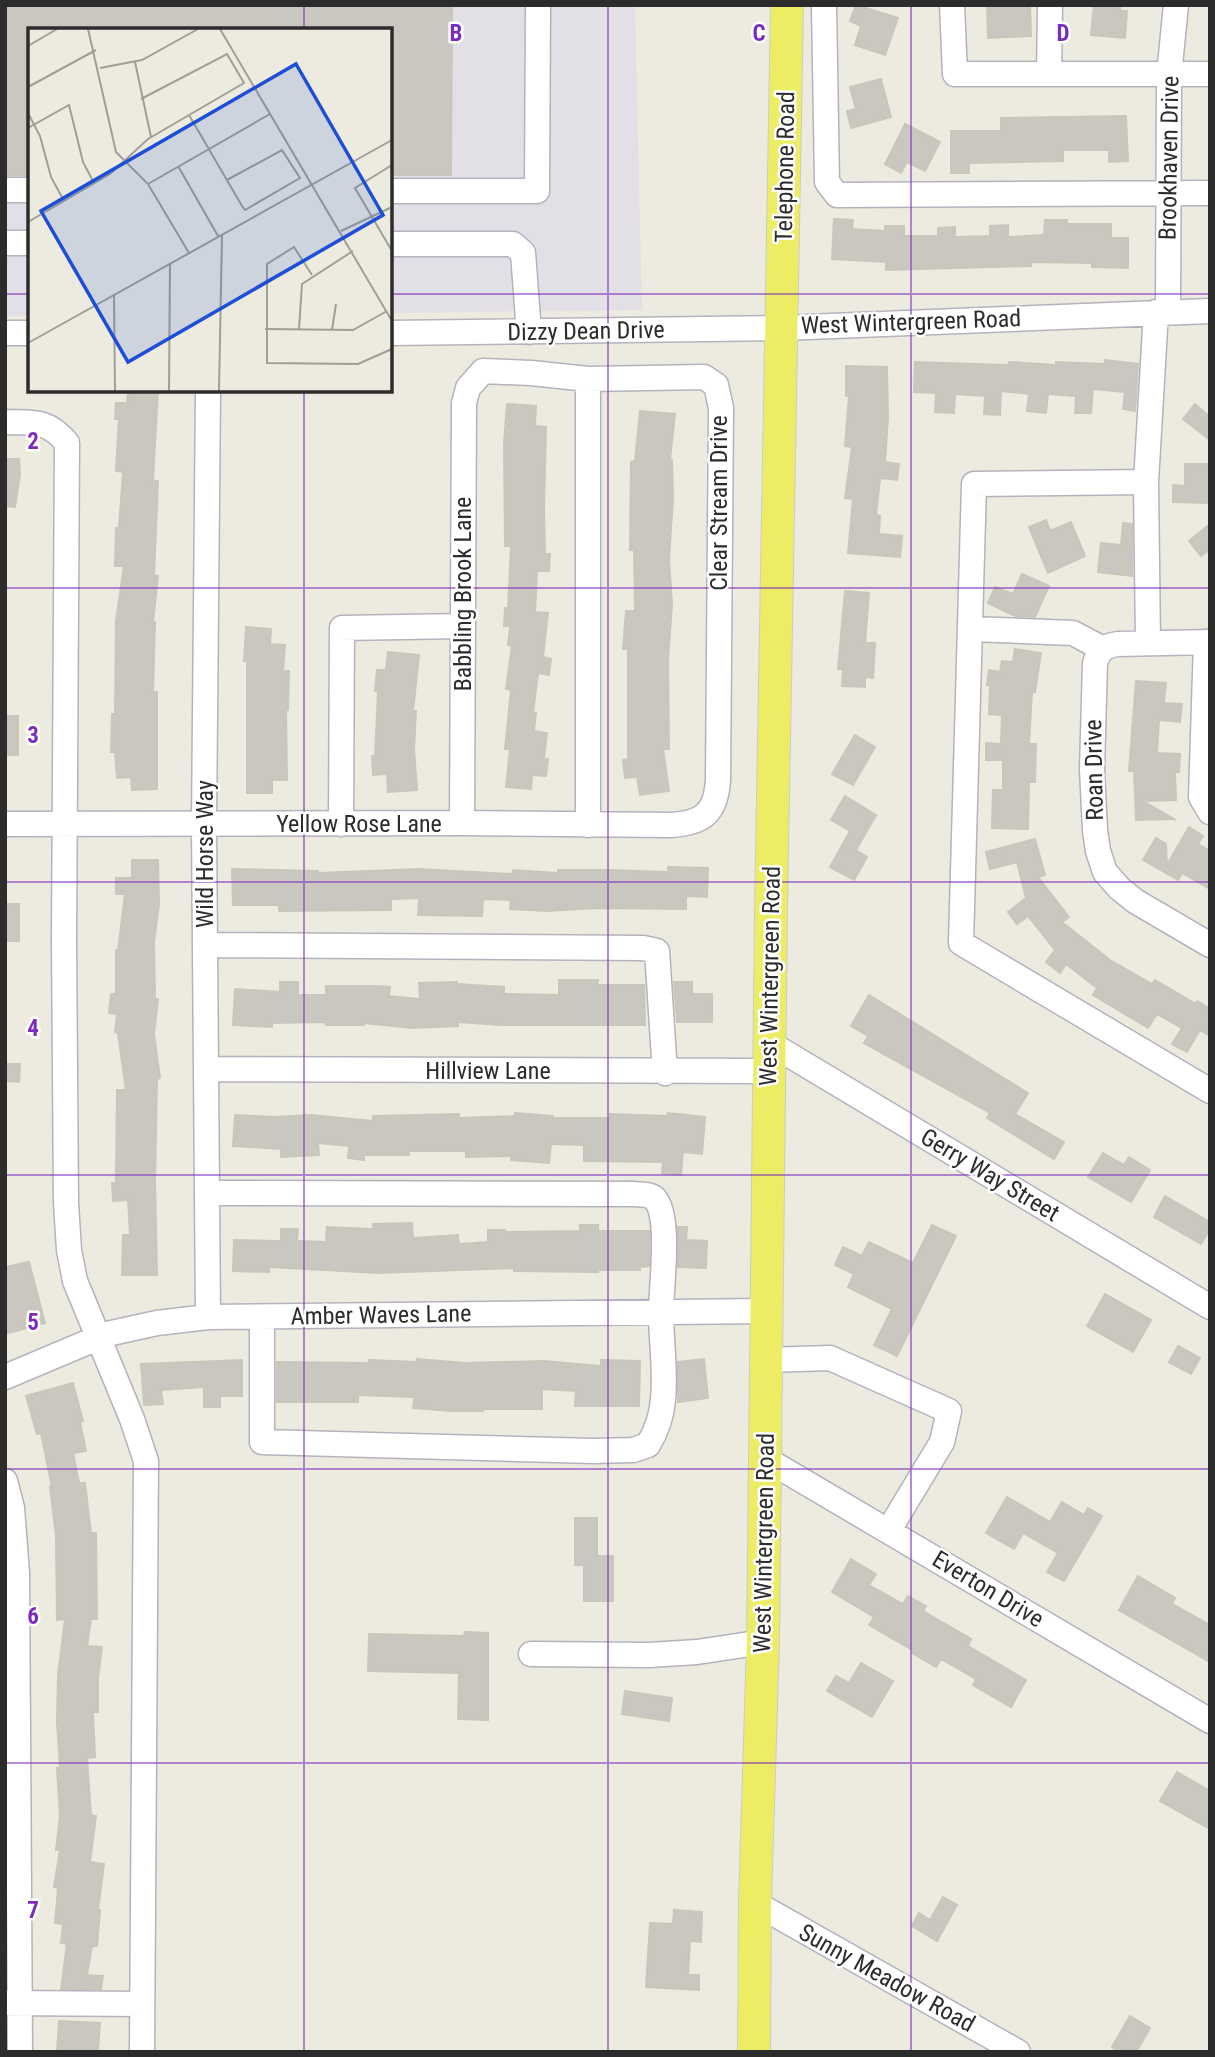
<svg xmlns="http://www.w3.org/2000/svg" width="1215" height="2057" font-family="'Roboto Condensed',sans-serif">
	<rect width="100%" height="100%" fill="#edebdf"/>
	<!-- industrial -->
	<path fill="#e3dfe6" d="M5 5H635L642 310 390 313V30H30V316H5Z"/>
	<!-- building -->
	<path fill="#c9c7bf" stroke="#c9c7b9" stroke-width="2" d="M5 5H452L451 175H390V30H30V175H5Z
		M856 5 898 18 885 55 855 45 861 26 850 21Z
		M987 5H1030L1031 36 988 38Z
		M1094 5H1120V11H1127L1125 38 1091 35Z
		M881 79 891 117 851 128 847 111 856 109 850 87Z
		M1126 116 1128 161 1109 162V150H1063V161L969 163V173H951V131H1001V118Z
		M905 124 940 142 925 171 907 162 901 173 885 164Z
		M834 219 853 220 852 229 885 231V226H904V236H938V228L955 227V237L990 236V226L1008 225V237L1044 235 1045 220H1067V224H1111V238H1128V268L1092 267V263L1031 262V266L886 270V262L832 259Z
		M1105 360 1138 364 1135 411 1123 409 1125 392 1093 389 1091 413H1075L1076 396 1048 394 1046 413 1027 411 1029 394 1001 391 1000 415 984 414 985 396 955 394 954 413 935 412 936 393 914 392 915 362 1008 365 1009 362 1056 365V362L1105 364Z
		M846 366 887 367 888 418 885 462 899 464 897 480 880 478 876 515 880 516 879 534 902 536 900 557 848 553 853 499 845 498 852 447 845 446 849 396H846Z
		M128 390H158L153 481H158L154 575 158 576 153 622H155L153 692H157V789L132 790 131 777 117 778 115 752H111L112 714H115L116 621 124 566H115L116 528H119L123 472 116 471 119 419H115L116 403H127Z
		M507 404 536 406 535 426 546 427 544 509 545 554H550L549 571H537L535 612 548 613 543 657 551 659 549 675 538 673 533 713H536L534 731 547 733 544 759H548L546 776 532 775 531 789 506 787 510 749H505L511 690 506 689 512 646 508 645 510 626H504L505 608 508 609 511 546H505L504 443Z
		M1195 404 1210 417V440L1183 419Z
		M640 411 675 414 670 460H672L673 498 669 559 672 604 668 660 669 749H663L669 791 640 795 637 777 625 778 623 760 628 759V649H623L626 611H635L634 550H630L631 462 635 461Z
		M5 459H19L20 475 15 507 5 506Z
		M1185 464H1210V503L1173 502V485L1185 486Z
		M1046 520 1050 531 1071 522 1085 556 1048 573 1029 527Z
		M1123 523 1132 524V576L1098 572 1101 543 1121 545Z
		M1210 524V549L1201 556 1189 541Z
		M1022 574 1049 586 1035 617 1015 616 988 603 995 587 1013 594Z
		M845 591 869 593 865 643H875L873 678 865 677V687L842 686 843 669H838Z
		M246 627 271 629 270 644 285 645 283 671H289L288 710H286L287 780H272V793H247V661H244Z
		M1015 649 1041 653 1035 692H1032L1029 744H1036L1035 782H1029L1028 829 992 828 993 790H1003V760H986V743L1001 744 1002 715 989 714 990 686 987 685 989 670 1000 672 1002 661 1013 662Z
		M388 652 419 655 413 711H416L414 749 417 790 388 792 387 774 373 775 372 756H375L378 691H375L377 670H386Z
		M1136 681 1166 683 1164 703 1182 704 1180 722 1159 720 1157 753 1180 754 1179 772H1175L1176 800 1143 801 1174 819 1136 820 1134 771H1129Z
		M5 716H18V755H5Z
		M855 735 875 747 853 785 832 774Z
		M845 796 876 815 856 850 867 857 854 880 830 867 850 831 831 820Z
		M1189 827 1203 836 1198 844 1210 851V889L1182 873 1178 880 1143 860 1156 838 1166 844 1167 865Z
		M1035 839 1045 875 1038 877 1069 917 1062 922 1110 960 1152 984 1155 980 1196 1004 1197 1001 1210 1009V1036L1200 1030 1187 1052 1172 1044 1182 1028 1157 1014 1148 1028 1093 995 1097 988 1066 964 1060 973 1046 962 1055 950 1028 916 1017 924 1008 912 1026 898 1017 862 990 869 986 852Z
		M132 860H158L159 904 154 942 155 999H158L154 1034 160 1078 157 1079 155 1181 157 1275H122L123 1235H130L128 1200 113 1201 112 1183H116L117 1090H126L118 1033 115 1032 117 1014 109 1013 111 994H116V950H118L125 894H116V878H132Z
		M668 867 708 868 707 897 686 896V909L597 908 548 911 510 909 511 900 483 899 482 916 418 915 419 898 391 899V910L279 911V905H233L232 869 318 871V873L419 869 512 874 513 870 558 873V870H608L668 872Z
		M5 904H19V941H5Z
		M559 980H598L597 985H644L645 1025H501L458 1022V1026L412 1028 364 1023V1025H326V1022L272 1023V1027L233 1025 235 989 280 992V982H298V995H326V986H375L390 987 389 996 420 999 419 983 457 982V984L504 987V994L559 995Z
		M674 982H692V994H712V1022H677Z
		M869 995 1028 1093 1015 1114 1064 1142 1054 1159 987 1118 990 1113 864 1043 868 1036 851 1026Z
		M5 1064H20L19 1082 5 1081Z
		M515 1113 553 1116V1118H610V1114L667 1116 668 1113 705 1117 702 1154 683 1152 681 1175 662 1173 663 1162 584 1161V1145L551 1144 549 1163 511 1160V1156L466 1157V1151H409V1155H364V1160L348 1158 349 1146 318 1143 319 1155 281 1157V1149L233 1146 235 1115 275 1117 311 1115 373 1121V1116L459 1114V1118L515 1116Z
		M1103 1153 1124 1165 1129 1157 1150 1170 1131 1202 1088 1177Z
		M1165 1196 1210 1222V1229L1201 1244 1154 1217Z
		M412 1223 413 1238 458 1235 459 1244 488 1242V1230H505V1232L580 1231V1225H598V1231H649V1266L640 1267V1270H598V1272L514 1271V1268L378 1273 269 1267V1272L233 1271 234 1240 281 1241V1229H298L297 1241 326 1242 327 1227 373 1229V1224Z
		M932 1225 956 1236 897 1356 874 1345 892 1309 848 1287 854 1274 835 1265 843 1247 862 1256 869 1242 913 1263Z
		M678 1227H687L686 1240 707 1241 706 1268 678 1267Z
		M29 1262 45 1323 5 1334V1267Z
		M1105 1294 1151 1320 1133 1352 1087 1326Z
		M1178 1346 1200 1358 1191 1374 1169 1362Z
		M417 1359 465 1363 543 1361 601 1366V1360L640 1361 639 1406H575L576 1391 542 1389V1409H483V1411H452L413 1408 414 1397 358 1395V1402H277V1362L369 1363V1360L417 1362Z
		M704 1359 708 1398 678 1402V1362Z
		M242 1360V1396H220V1407H204V1387L161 1390 163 1404 144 1405 141 1364Z
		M73 1383 83 1421 80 1422 86 1451 73 1453 79 1483H85L91 1533H96L97 1619H91L87 1646 102 1647 98 1678V1712H93L95 1757 87 1758 91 1815 96 1816 90 1862 104 1864 98 1910H100L97 1946H92L87 1975 103 1976 101 1989H61L67 1944 61 1943 63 1924 55 1923 58 1888 54 1887 60 1850H56L60 1815 57 1768H60L57 1722 58 1675 65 1619 57 1620 56 1536 50 1487H52L41 1433 37 1434 26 1396Z
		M1007 1497 1050 1522 1062 1502 1084 1515 1088 1508 1102 1516 1064 1581 1047 1572 1058 1553 1023 1533 1014 1549 986 1533Z
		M575 1518H597V1556H613V1601H584V1565H575Z
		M851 1559 876 1574 869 1585 903 1604 908 1596 926 1606 923 1611 971 1639 968 1646 1026 1680 1011 1707 973 1685 976 1679 941 1659 936 1667 912 1653 914 1651 869 1625 874 1617 832 1592Z
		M1138 1576 1175 1598 1172 1604 1210 1625V1662L1119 1610Z
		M465 1632 488 1633V1720L458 1719 459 1673 368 1671 369 1634 464 1636Z
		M861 1663 893 1681 872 1717 827 1691 836 1676 849 1683Z
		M625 1691 672 1698 669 1721 622 1714Z
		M1177 1772 1210 1791V1829L1160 1801Z
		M943 1897 957 1905 937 1941 912 1926 919 1913 930 1920Z
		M674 1910 702 1912 701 1942 690 1941 688 1975H699V1990L646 1987 650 1923 673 1924Z
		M1130 2016 1150 2028 1136 2052H1119L1112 2047Z
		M59 2021 100 2023 98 2052H57Z"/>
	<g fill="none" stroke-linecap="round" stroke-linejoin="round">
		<!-- minor casing -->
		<g stroke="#b3b3bf" stroke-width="27">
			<path id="minor" d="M824 5 827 182 837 195 1210 193
				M952 5 955 74H1210
				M1049 74 1050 5
				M5 190H30
				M390 191H537L538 5
				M5 243H30
				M390 244H513L523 253 529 332
				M1168 312 1169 75 1176 5
				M5 333H30
				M390 333 782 328 1210 311
				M208 390 204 825 208 1317
				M5 422C34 423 47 419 67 443L64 939 66 1203 69 1250 75 1281 132 1419 146 1461 142 2052
				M1146 482 974 484 961 943 1210 1091
				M970 629 1073 633 1103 649
				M1206 642 1201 797 1210 812
				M1210 642 1118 644C1104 646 1099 650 1095 663L1092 770 1095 830 1098 851 1105 872 1119 888 1135 901 1210 945
				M1148 643 1146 482 1156 312
				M5 824 462 823 671 825C703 823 716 813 718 780L721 408 716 385 704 377 588 379 531 373 483 371 468 388 464 403 462 823
				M341 824 342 628 463 626
				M588 825V379
				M205 945 643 948 657 951 665 1073
				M771 1044 1210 1307
				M207 1069 769 1071
				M207 1193 635 1194C641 1195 651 1194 655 1199 671 1217 661 1288 661 1312 661 1341 666 1370 663 1399 662 1416 657 1430 648 1445L633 1450 594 1451 262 1442V1317
				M766 1360 830 1358 949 1411 942 1442 889 1530
				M5 1377 107 1334 157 1323 208 1317 766 1311
				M764 1458 1210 1721
				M5 1481 12 1508 17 1573 20 2052
				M531 1654 649 1655 697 1652 763 1642
				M755 1903 1018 2052
				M5 2003 142 2004"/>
		</g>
		<!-- major casing -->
		<g stroke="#ccc" stroke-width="34">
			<path id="major" d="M754 2052 755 1903 763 1642 771 910 787 5"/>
		</g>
		<!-- minor -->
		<use href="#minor" stroke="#fff" stroke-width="24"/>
		<!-- major -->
		<use href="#major" stroke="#edec65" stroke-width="32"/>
	</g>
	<!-- grid -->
	<path fill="none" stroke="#7b2cbf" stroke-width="2" stroke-opacity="0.55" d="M304 5V30M608 5V2052M911 5V2052M5 294H30M390 294H1210M304 390V2052M5 588H1210M5 882H1210M5 1175H1210M5 1469H1210M5 1763H1210"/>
	<g text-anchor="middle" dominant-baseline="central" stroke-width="5" stroke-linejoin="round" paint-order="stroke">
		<!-- street labels -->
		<g font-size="24" fill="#2c2c2c" stroke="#fff">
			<text transform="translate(1169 158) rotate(-89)">Brookhaven Drive</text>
			<text transform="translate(785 167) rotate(-89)">Telephone Road</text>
			<text transform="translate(911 322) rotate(-2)">West Wintergreen Road</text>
			<text transform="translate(586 331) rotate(-1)">Dizzy Dean Drive</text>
			<text transform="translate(719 503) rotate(-90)">Clear Stream Drive</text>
			<text transform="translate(463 594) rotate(-90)">Babbling Brook Lane</text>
			<text transform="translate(1094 770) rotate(-91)">Roan Drive</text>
			<text x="359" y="824">Yellow Rose Lane</text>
			<text transform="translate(205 854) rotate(-90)">Wild Horse Way</text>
			<text transform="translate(770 976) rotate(-89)">West Wintergreen Road</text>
			<text x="488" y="1071">Hillview Lane</text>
			<text transform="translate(990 1175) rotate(31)">Gerry Way Street</text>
			<text transform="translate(381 1315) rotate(-1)">Amber Waves Lane</text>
			<text transform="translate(764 1543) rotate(-89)">West Wintergreen Road</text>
			<text transform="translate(988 1589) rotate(31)">Everton Drive</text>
			<text transform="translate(887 1978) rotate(29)">Sunny Meadow Road</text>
		</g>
	</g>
	<!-- overview -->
	<g transform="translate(28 28)">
		<rect width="364" height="364" fill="#edebdf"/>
		<path fill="none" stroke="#a09f97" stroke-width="2" d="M60 1 88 124 120 156 161 225M192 1 364 293M0 18 29 1M107 34 123 109M72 40 114 32 170 1M0 59 68 22M0 85 12 108 23 149 36 173M161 87 214 178 217 182 272 150 254 122 199 152M0 100 41 77 55 134 66 155M364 137 327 160 364 223M150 138 190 208M120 156 242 86M0 194 82 146 120 111 216 55 199 26 113 71M313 203 364 179M284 247 266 219 239 236V335L330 336 364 321M86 266 87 363M237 301 325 302 359 283M271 301 274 256 325 223M304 302 308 276M0 315 364 112M141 363 142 235M191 363 194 206"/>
		<path fill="#1d4ed8" fill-opacity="0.15" stroke="#1d4ed8" stroke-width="3.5" d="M268 36 355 187 100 334 13 183Z"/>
		<rect width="364" height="364" fill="none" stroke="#2c2c2c" stroke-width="3.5"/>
	</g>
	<g font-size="23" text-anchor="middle" font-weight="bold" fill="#7b2cbf" stroke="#fff" stroke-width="5" stroke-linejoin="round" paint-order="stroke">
		<text x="456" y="41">B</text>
		<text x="759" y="41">C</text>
		<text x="1063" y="41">D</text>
		<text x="33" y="449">2</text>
		<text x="33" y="743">3</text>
		<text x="33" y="1036">4</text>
		<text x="33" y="1330">5</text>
		<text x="33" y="1624">6</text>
		<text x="33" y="1918">7</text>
	</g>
	<!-- border -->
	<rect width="1215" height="2057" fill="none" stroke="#2c2c2c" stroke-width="14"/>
</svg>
